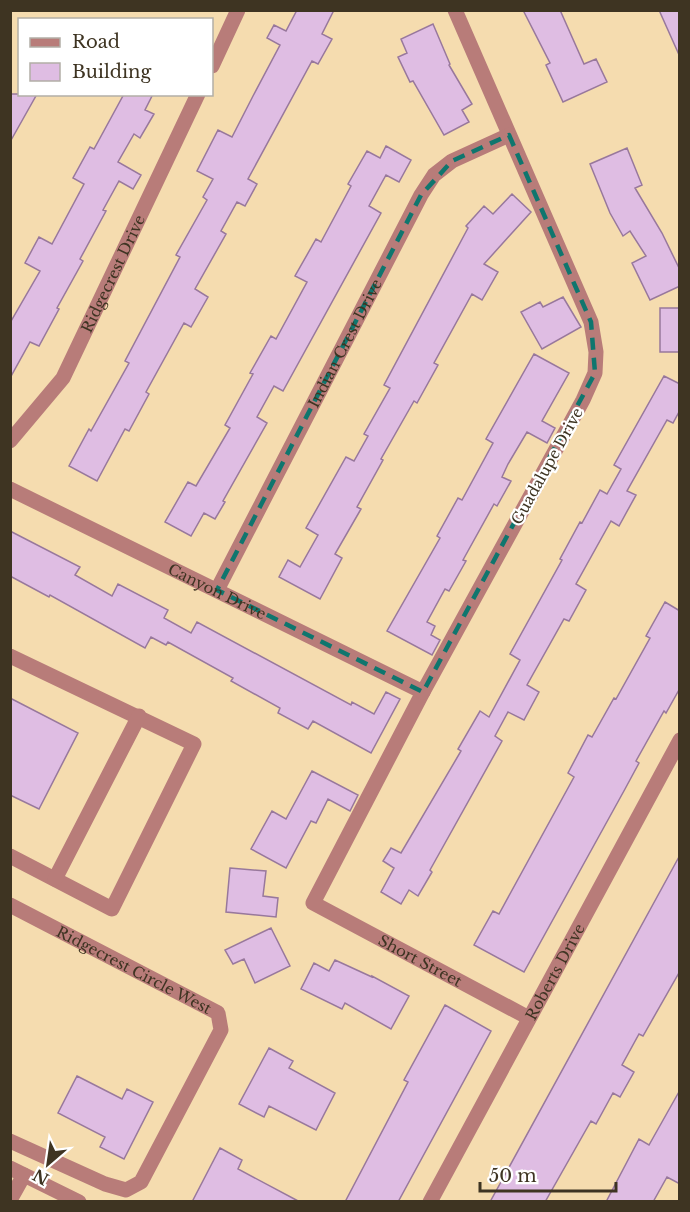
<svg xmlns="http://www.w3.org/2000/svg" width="690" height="1212" font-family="'Libre Baskerville',serif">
	<rect width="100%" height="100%" fill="#f5dcaf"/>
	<!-- building -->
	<path fill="#dfbde3" stroke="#98789c" stroke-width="1.5" d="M297 10H334L322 34 332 39 318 64 312 61 248 179 257 184 245 206 237 202 221 231 226 234 195 289 208 297 191 327 184 323 146 392 149 394 129 431 125 429 97 481 69 466 89 429 91 431 129 363 125 361 180 257 176 255 207 200 203 197 213 179 197 171 218 130 232 137 253 96 280 45 267 38 274 25 286 31Z
		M523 10H560L584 64 596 59 607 82 563 102 546 65 550 63Z
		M659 10H680V57Z
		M433 24 450 64 449 65 472 104 462 110 469 122 444 135 413 81 410 82 398 57 407 53 401 39Z
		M10 94H37L10 142Z
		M124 94H153L145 110 154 114 140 138 134 134 118 162 141 175 133 189 119 181 103 210 106 211 80 259 83 261 57 308 59 309 39 346 30 342 10 378V323L40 271 25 263 39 237 52 244 84 184 73 178 90 147 94 149Z
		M386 146 411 160 399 182 386 175 369 206 381 213 283 391 274 386 257 417 267 423 223 501 225 502 215 519 204 513 191 536 165 522 188 482 196 486 230 428 225 425 253 374 250 373 271 336 276 339 307 282 295 276 316 239 321 242 351 186 348 184 367 151 380 158Z
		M627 148 642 185 635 188 662 233 680 270V286L650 300 632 263 646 256 630 231 623 236 610 213 590 164Z
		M512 194 531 212 484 264 498 272 482 300 472 294 434 363 438 365 417 403 414 401 381 459 383 460 357 507 361 509 335 554 342 558 320 599 279 577 288 560 300 567 318 535 306 528 346 457 354 461 368 436 364 434 390 388 384 385 468 228 466 226 484 206 493 214Z
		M563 297 581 327 542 349 521 312 540 302 543 307Z
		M660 308H680V352H660Z
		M534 354 569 373 542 421 555 428 547 443 527 432 508 464 502 477 511 481 497 506 494 504 463 560 466 561 449 591 445 589 427 622 435 626 431 635 440 640 432 655 387 631 440 538 437 536 458 498 462 500 493 443 486 439Z
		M664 376 680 384V410L673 423 667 420 627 491 636 495 619 526 611 521 576 584 586 590 569 621 564 619 527 685 539 692 524 720 508 712 495 736 502 741 430 870 432 872 418 896 409 890 401 904 381 892 394 868 383 861 391 848 401 853 461 751 458 749 480 711 489 717 520 660 510 654 562 560 560 559 580 522 582 523 600 490 607 494 621 469 614 465Z
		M10 531 80 567 75 575 112 596 118 584 168 610 164 618 191 633 197 622 351 705 352 702 374 714 386 692 400 699 371 753 313 721 308 729 278 713 280 708 231 681 233 678 168 642 166 645 151 637 145 648 50 595 49 597 10 576Z
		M665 602 680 611V688L666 713 664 711 636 761 639 763 625 789 524 972 474 945 493 911 499 914 574 777 568 773 588 735 592 737 614 698 616 699 650 638 646 636Z
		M10 698 78 733 39 809 10 795Z
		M312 771 358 795 350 811 328 799 316 823 311 821 286 868 251 849 272 811 286 819Z
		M680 855V971L643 1036 639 1034 622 1065 634 1072 620 1097 613 1093 596 1124 591 1121 545 1202H490Z
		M230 868 266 871 263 896 278 898 276 917 226 912Z
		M271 928 290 966 255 983 244 959 233 964 225 950Z
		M335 960 372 977V976L409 996 391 1029 345 1003 342 1009 301 989 314 963 329 971Z
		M445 1005 491 1031 398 1202H345L408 1082 404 1080Z
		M269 1048 293 1061 289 1068 335 1093 316 1130 269 1106 264 1117 239 1104Z
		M77 1076 122 1099 127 1089 153 1102 124 1159 100 1147 105 1137 58 1113Z
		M680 1090V1184L667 1177 653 1202H606L639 1139 649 1145Z
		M220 1148 242 1160 238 1169 300 1202H192Z"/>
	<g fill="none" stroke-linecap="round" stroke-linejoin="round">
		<!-- minor -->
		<g stroke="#b87c79" stroke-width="15">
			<path id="s1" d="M455 10 591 322 596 352 595 373 583 400 423 692 313 903 529 1018"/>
			<path d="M212 66 238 10"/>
			<path id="s2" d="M10 441 63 378 198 94"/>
			<path id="s3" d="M10 489 423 692"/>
			<path id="s4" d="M217 590 421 195 434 175 452 161 509 135"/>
			<path d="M10 656 194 744 112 909 10 856"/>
			<path d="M55 879 139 716"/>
			<path id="s5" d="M10 905 218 1013 221 1030 141 1182 126 1190 105 1184 10 1141"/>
			<path d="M10 1168 79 1202"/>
			<path d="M10 1200 24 1175"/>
			<path id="s6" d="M430 1202 680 740"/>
		</g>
	</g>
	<!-- marked area -->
	<path fill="none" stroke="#0f766e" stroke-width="4.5" stroke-dasharray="12 8" stroke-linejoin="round" d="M509 135 591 322 595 373 423 692 217 590 421 195 452 161Z"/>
	<g text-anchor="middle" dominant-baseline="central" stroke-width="4.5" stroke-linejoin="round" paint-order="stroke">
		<!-- street labels -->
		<g font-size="15" fill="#3e3422" stroke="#fff">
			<text stroke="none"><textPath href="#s2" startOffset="198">Ridgecrest Drive</textPath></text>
			<text stroke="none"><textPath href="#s4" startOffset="278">Indian Crest Drive</textPath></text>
			<text transform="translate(547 466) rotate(-61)">Guadalupe Drive</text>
			<text stroke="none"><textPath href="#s3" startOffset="231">Canyon Drive</textPath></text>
			<text stroke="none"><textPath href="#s1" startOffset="1114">Short Street</textPath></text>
			<text stroke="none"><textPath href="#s5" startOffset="140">Ridgecrest Circle West</textPath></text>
			<text stroke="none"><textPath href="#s6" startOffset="262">Roberts Drive</textPath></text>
		</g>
	</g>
	<!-- border -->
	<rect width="690" height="1212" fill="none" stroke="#3e3422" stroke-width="24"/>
	<!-- legend -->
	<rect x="18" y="18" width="195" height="78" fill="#ffffff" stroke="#b2aea7" stroke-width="1.5"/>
	<rect x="30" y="38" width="30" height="9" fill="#b87c79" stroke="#b2aea7" stroke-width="1.5"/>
	<text x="72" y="48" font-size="18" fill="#3e3422">Road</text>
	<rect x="30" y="63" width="30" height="18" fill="#dfbde3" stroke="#b2aea7" stroke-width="1.5"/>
	<text x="72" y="78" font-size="18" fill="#3e3422">Building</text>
	<!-- north arrow -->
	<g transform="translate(48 1164) rotate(209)" stroke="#ffffff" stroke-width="4.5" paint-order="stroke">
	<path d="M0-4.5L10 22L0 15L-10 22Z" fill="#3e3422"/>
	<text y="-9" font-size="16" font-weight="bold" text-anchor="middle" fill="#3e3422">N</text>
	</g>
	<!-- scale -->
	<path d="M480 1182v9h136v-9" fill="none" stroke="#3e3422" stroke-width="3"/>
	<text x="489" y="1182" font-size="18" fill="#3e3422" stroke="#ffffff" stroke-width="4.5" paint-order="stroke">50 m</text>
</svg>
